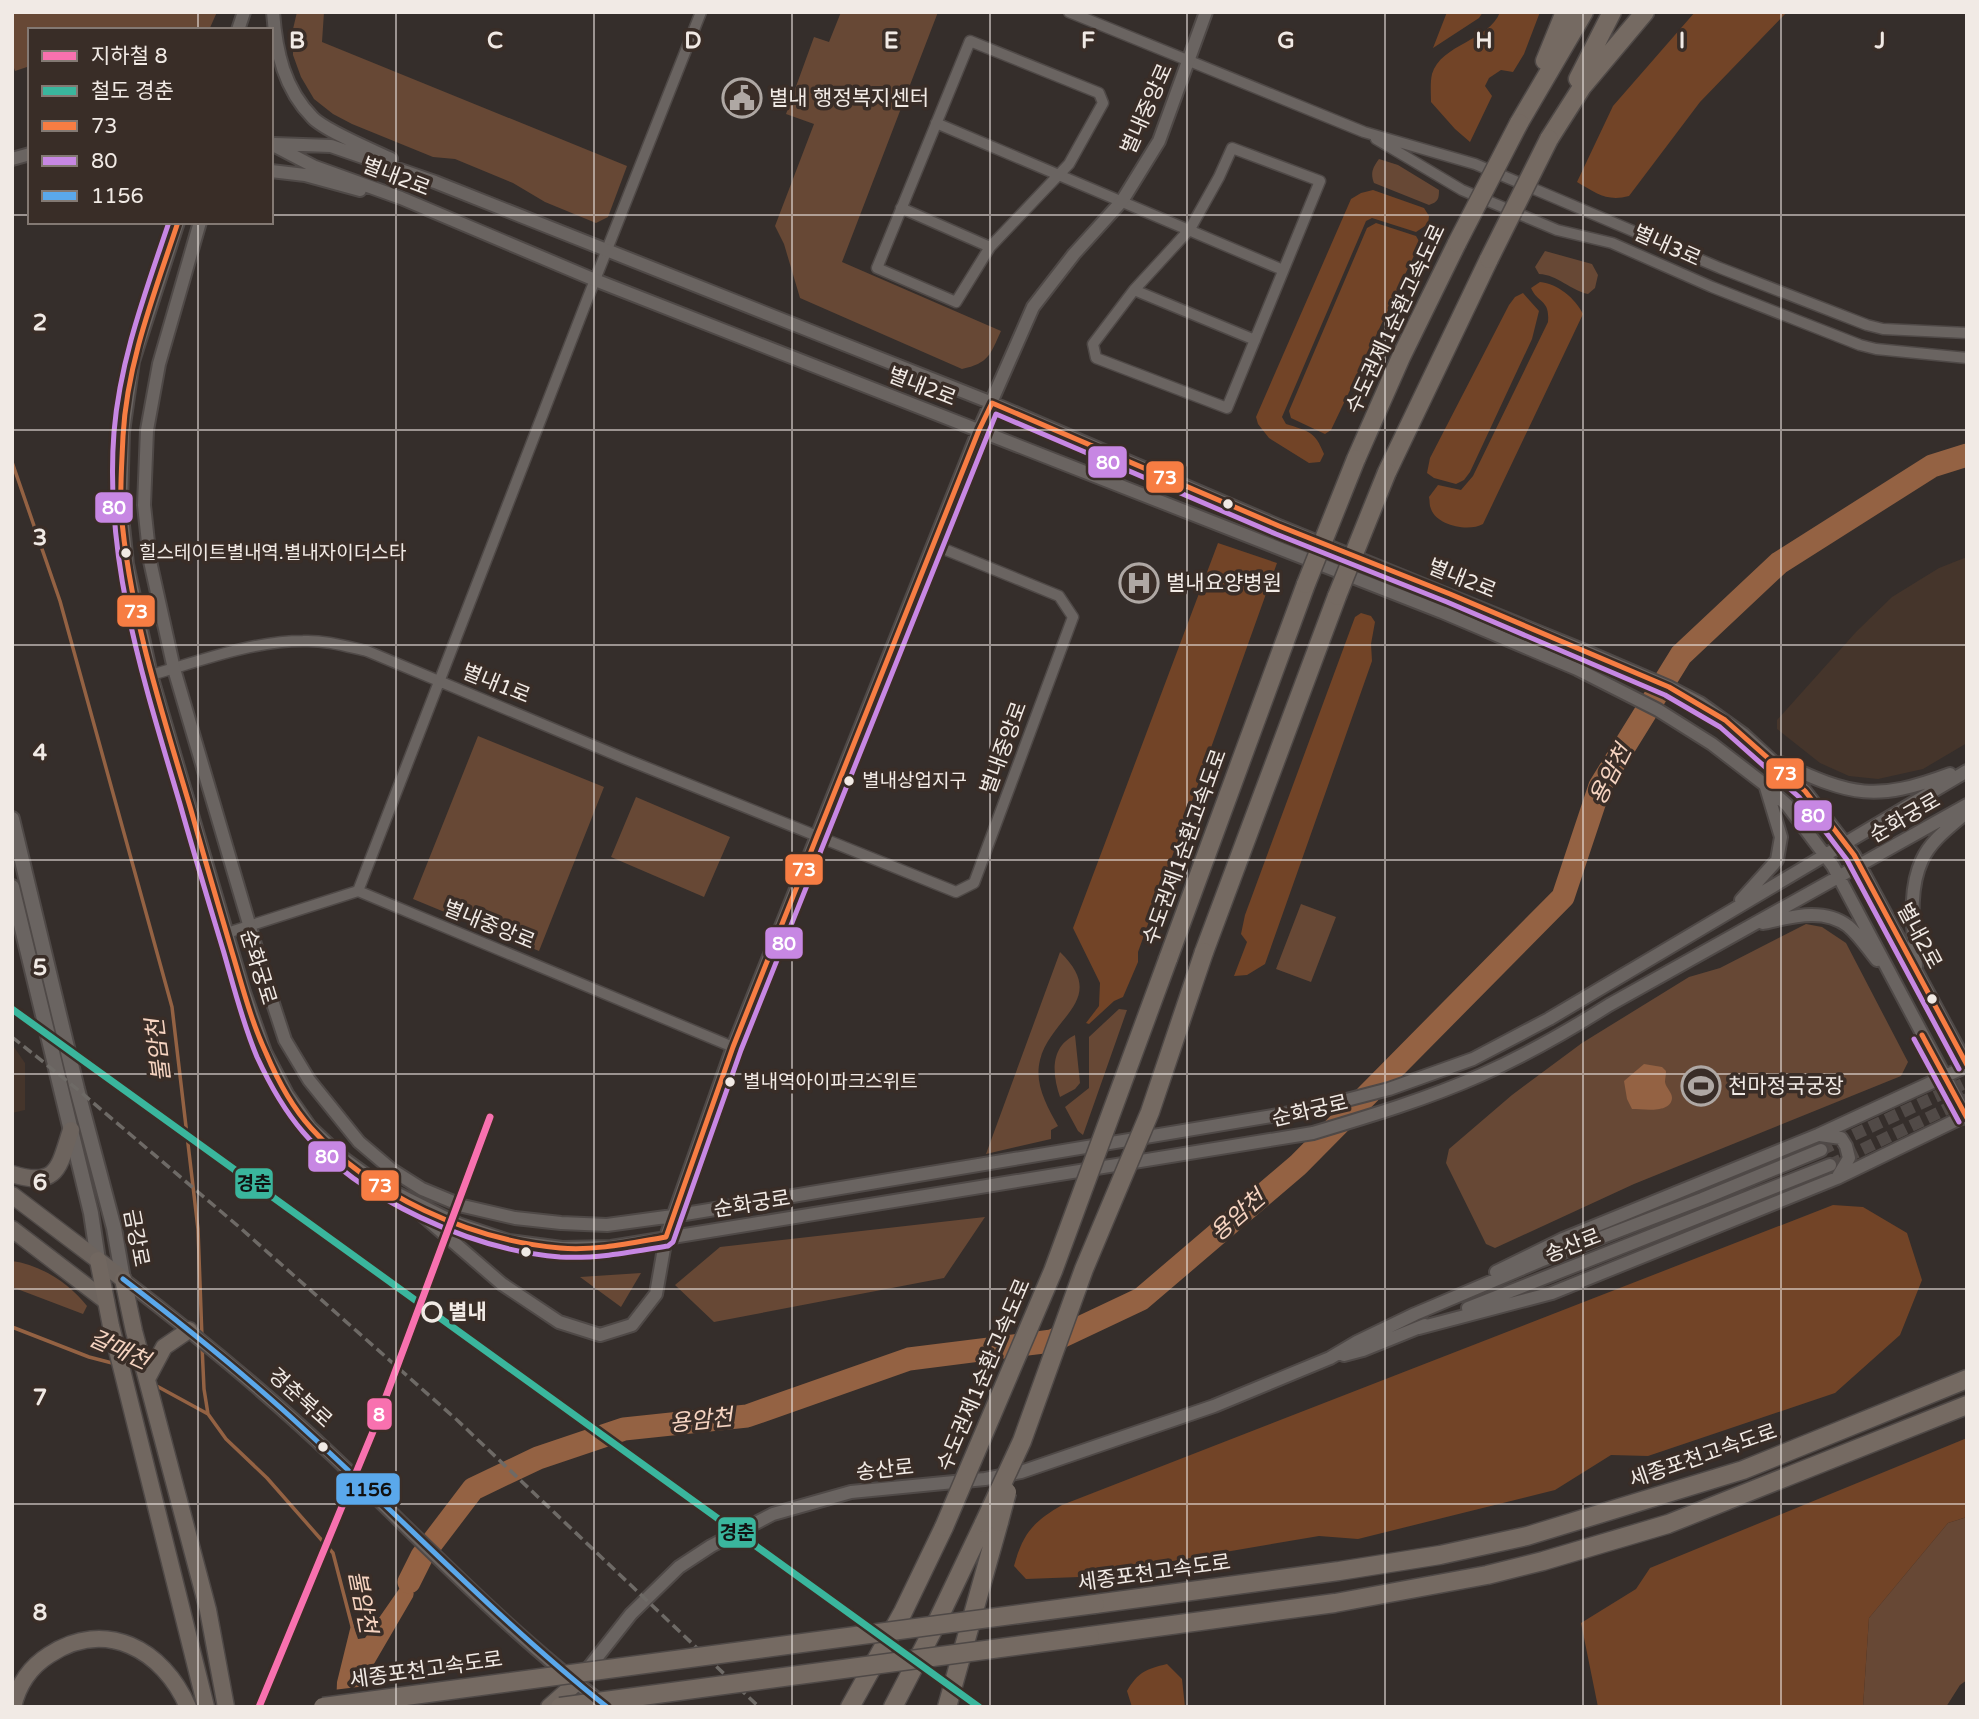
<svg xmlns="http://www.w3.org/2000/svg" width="1979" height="1719" font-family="'Varela Round','Noto Sans KR',sans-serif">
	<rect width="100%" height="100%" fill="#352e2b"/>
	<!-- built -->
	<path fill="#45352b" d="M1967 557V743L1923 769 1878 779 1849 776 1820 763 1777 729V720L1856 632 1892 597 1939 568Z
		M12 1044 25 1063V1110L12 1113Z"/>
	<!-- green -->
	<path fill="#674835" d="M12 12H217L209 30H30V66L15 71 12 62Z
		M297 12H324L322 42 627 166 608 217 596 223 545 202 513 183 455 159 433 157 352 124 333 114 314 99 301 77 293 55V29Z
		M841 12H938L842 262 1001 331C990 355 989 363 962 369L800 298 784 244 775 226 814 124 786 114 814 37 829 42Z
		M1379 159 1398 165 1439 190C1439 199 1438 202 1429 205L1374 183C1370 173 1373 167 1379 159Z
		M1545 251 1592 264 1598 275 1595 288 1588 294C1570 290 1558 275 1539 274L1535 267Z
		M478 736 604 787 539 951 413 899Z
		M636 797 730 837 704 897 611 857Z
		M1301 904 1336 917 1311 982 1276 969Z
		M1806 924 1822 927 1846 943 1908 1062 1901 1076 1634 1184 1495 1248 1486 1244 1446 1163 1449 1149 1512 1095 1582 1043 1689 977 1720 968Z
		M1060 952C1110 1000 1050 1017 1040 1060 1034 1084 1047 1106 1058 1126L1051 1130V1139L986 1154Z
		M1119 1009 1127 1010 1083 1135 1078 1131 1065 1107 1089 1088V1037Z
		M1075 1035 1080 1083 1075 1089 1060 1097C1052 1074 1050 1047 1075 1035Z
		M985 1217 944 1278 714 1322 675 1285 720 1247Z
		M12 1261C41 1265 69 1283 87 1306L83 1314 12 1287Z
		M641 1273 621 1307 580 1277Z
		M1967 1517V1680L1960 1685 1946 1707H1863L1869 1618 1948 1523Z"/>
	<!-- forest -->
	<path fill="#724427" d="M1447 12H1483L1479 18 1433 48Z
		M1500 12H1540L1524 54 1513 72 1501 70 1489 78 1485 86 1492 96 1470 142 1455 129 1431 102C1431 94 1430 82 1432 74 1441 44 1489 41 1500 12Z
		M1695 12H1787L1700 102 1629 196C1607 202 1596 193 1577 182L1613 106Z
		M1373 190 1424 208 1429 216 1428 224 1416 232 1372 218 1366 221 1282 417 1286 424C1308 431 1315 431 1324 454L1320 462 1309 463 1269 438 1258 424 1256 417 1351 199 1361 193Z
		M1376 223 1416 236 1420 243 1331 430 1325 434 1291 418 1289 411 1367 228Z
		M1540 282C1558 284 1575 298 1583 314L1483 524C1469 532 1437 526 1431 509 1429 505 1430 501 1429 497L1438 485 1461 490 1473 476 1548 322C1550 299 1538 304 1531 288Z
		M1523 293 1539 311 1532 339 1470 472 1464 480 1456 484 1434 478 1427 473 1430 458 1509 305 1515 297Z
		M1218 543 1277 563 1138 952V962L1123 997 1114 1001 1089 1024 1086 1023 1099 1006 1100 983 1073 928Z
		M1361 613 1371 616 1375 622 1371 644 1372 661 1265 964 1247 975 1234 976 1247 942 1241 934 1245 915 1355 617Z
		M1833 1205 1863 1207 1907 1233 1922 1280 1900 1335 1835 1393 1648 1456 1611 1455 1555 1490 1358 1539 1319 1536 1079 1577 1026 1579 1014 1566C1023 1533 1033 1522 1062 1505Z
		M1967 1438V1517L1948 1523 1869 1618 1863 1707H1598L1581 1623 1636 1589 1650 1568Z
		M1167 1664 1182 1679 1185 1707H1132L1127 1691C1138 1672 1146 1669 1167 1664Z"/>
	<!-- water -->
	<path fill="#946243" d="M1644 1064 1662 1067 1666 1071C1666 1075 1665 1079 1665 1082 1666 1088 1672 1092 1672 1098 1671 1114 1643 1109 1632 1109L1627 1099 1624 1081Z
		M422 1556 413 1597 364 1681 359 1707H336L337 1682 352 1621 358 1639 365 1638Z"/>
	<!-- pier -->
	<path fill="#352e2b" d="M423 1552 426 1556 417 1596 400 1582Z
		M366 1686 363 1707H332L333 1690Z"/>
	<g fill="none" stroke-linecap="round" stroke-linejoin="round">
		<!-- stream -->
		<path stroke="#946243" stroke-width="3.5" d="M12 462 60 601 172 1007 198 1229 202 1338
			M12 1327 89 1357 116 1364
			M202 1346 204 1389 208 1414 226 1439 267 1478 333 1553 352 1626
			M153 1384 208 1414"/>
		<!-- river -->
		<path stroke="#946243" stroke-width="23" d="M409 1582 422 1556 473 1489 538 1458 624 1429 747 1416 909 1359 1052 1341 1141 1299 1298 1165 1563 897 1600 786 1681 655 1779 563 1932 466 1967 455"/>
		<!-- tertiary-tunnel -->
		<path stroke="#514a47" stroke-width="12" stroke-dasharray="12 6" stroke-linecap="butt" d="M1821 1150 1967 1082
			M1830 1165 1967 1099"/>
		<!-- minor casing -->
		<g stroke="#4f4947" stroke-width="13">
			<path id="minor" d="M1069 12 1364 132 1475 164 1720 268 1867 325 1883 329 1967 333
				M970 41 1099 93 1103 103 1069 164 990 247 956 302 877 268Z
				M936 123 1283 270
				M1376 139 1462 190 1557 230 1612 243 1712 287 1860 345 1876 349 1967 358
				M1232 148 1320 181 1227 408 1096 358 1093 344 1134 290 1190 229 1219 177Z
				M901 208 990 247
				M1134 290 1255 340
				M151 675C200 661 252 641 303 641 325 640 345 646 367 651L628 760 956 892 974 883 1073 617 1059 596 934 545
				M358 891 587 300 701 12
				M227 933 358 891 733 1047"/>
		</g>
		<!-- tertiary casing -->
		<g stroke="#4f4947" stroke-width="16">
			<path id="tertiary" d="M273 12C276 52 284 89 313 118 326 131 372 150 391 159
				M238 30 244 12
				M271 144 315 167 401 198 595 280 1442 612 1577 669 1658 710 1712 744 1764 784 1787 805 1833 866 1967 1118
				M275 144 331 146 435 182 992 403 1279 526 1585 651 1669 687 1700 703 1743 734 1805 791 1854 855 1967 1065
				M12 159 30 154
				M271 171 305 175 360 190
				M178 222 133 361 123 432 121 506 127 564 151 675 244 992 265 1052 287 1094 310 1127 343 1158 380 1185 458 1224 509 1241 562 1248 611 1247 1313 1133C1370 1116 1427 1099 1481 1075 1526 1055 1568 1031 1609 1005L1967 805
				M200 222 159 364 147 430 144 505 150 561 174 669 267 985 285 1040 309 1080 359 1142 392 1170 422 1189 463 1206 515 1218 561 1223 607 1225 673 1216 1308 1110 1389 1089 1473 1059 1549 1019 1967 771
				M1781 763C1852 796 1875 802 1950 774
				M1741 900 1777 860 1781 837 1765 784
				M1763 923C1791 917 1823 907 1848 926 1859 935 1868 949 1877 960
				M1916 967C1914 932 1907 892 1922 860 1931 840 1951 826 1967 812
				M1820 1135 1841 1138 1846 1146 1849 1158 1837 1178
				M414 1208 502 1284 559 1322 600 1335 632 1325 656 1294 666 1237 733 1047 979 430 1033 307 1074 254 1122 201 1159 141 1206 12
				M1496 1272 1563 1239 1818 1135 1967 1066
				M123 1279C196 1335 267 1393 334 1457 420 1539 509 1633 604 1704
				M1468 1308 1830 1165
				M1419 1328 1552 1293 1837 1178 1967 1115
				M1344 1355 1363 1350 1425 1325
				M583 1675 631 1614 679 1567 711 1546 773 1514 851 1492 985 1479 1021 1472 1214 1406 1330 1358 1357 1342 1415 1314 1540 1261 1702 1199 1821 1150"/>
		</g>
		<!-- secondary casing -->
		<g stroke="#4f4947" stroke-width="18">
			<path id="secondary" d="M12 819 77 1089 114 1228 123 1279
				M12 887 91 1213 98 1260"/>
		</g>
		<!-- primary casing -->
		<g stroke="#4f4947" stroke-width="19">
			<path id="primary" d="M12 1174C58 1188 59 1167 71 1130
				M12 1195 123 1279
				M12 1229 106 1301"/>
		</g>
		<!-- trunk casing -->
		<g stroke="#4f4947" stroke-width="19">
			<path id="trunk" d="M98 1260 111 1326 206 1707
				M123 1279 134 1331 208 1610 226 1707
				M148 1377 164 1347 189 1330
				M13 1707C18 1685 30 1667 49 1655 105 1618 163 1649 188 1707
				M549 1707 576 1683"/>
		</g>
		<!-- motorway casing -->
		<g stroke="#4f4947" stroke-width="21">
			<path id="motorway" d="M1545 61 1565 12
				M1578 79 1612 12
				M1519 123 1584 12
				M1549 139 1582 87 1645 12
				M1356 459 1401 357 1457 243
				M1387 472 1489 259
				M1204 952 1337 596
				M1168 959 1306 584
				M1095 1604 1339 1571 1440 1555 1527 1536 1743 1470 1967 1379
				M1090 1636 1335 1603 1487 1575 1543 1561 1668 1524 1967 1405
				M850 1707 903 1612 944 1527
				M893 1707 934 1628 984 1523
				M947 1707 999 1522"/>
		</g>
		<!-- minor -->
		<use href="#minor" stroke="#6a6461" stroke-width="10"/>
		<!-- tertiary -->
		<use href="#tertiary" stroke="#6a6461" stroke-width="12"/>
		<!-- secondary -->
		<use href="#secondary" stroke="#6a6461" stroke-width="14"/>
		<!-- primary -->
		<use href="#primary" stroke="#6d645e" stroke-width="16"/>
		<!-- trunk -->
		<use href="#trunk" stroke="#716760" stroke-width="16"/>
		<!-- motorway -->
		<use href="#motorway" stroke="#756a62" stroke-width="18"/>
		<!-- rail -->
		<path stroke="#6e6a66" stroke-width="3.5" stroke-dasharray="10 5" stroke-linecap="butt" d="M12 1037 77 1089 238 1226 457 1420 759 1707"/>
		<!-- motorway-bridge casing -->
		<g stroke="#4f4947" stroke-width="21" stroke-linecap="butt">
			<path id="motorway-bridge" d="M1457 243 1519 123
				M1489 259 1549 139
				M1306 584 1356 459
				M1337 596 1387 472
				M999 1522 1007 1492
				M984 1523 1022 1441 1084 1269 1150 1112 1204 952
				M944 1527 1053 1271 1168 959
				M323 1707 1095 1604
				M560 1707 1090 1636"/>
		</g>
		<!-- motorway-bridge -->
		<use href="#motorway-bridge" stroke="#756a62" stroke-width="18"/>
		<!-- bus-1 casing -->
		<g stroke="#392d27" stroke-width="10">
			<path id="bus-1" d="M178 222C155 292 127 362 123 436 122 460 120 486 121 510 129 612 162 712 191 810 204 857 218 904 232 952 242 985 251 1021 266 1053 277 1079 292 1107 311 1128 372 1196 470 1240 560 1248 596 1251 631 1243 666 1237L733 1047 979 430 992 403 1279 526 1450 594 1669 687 1725 720 1805 791 1854 855 1967 1065
				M1922 1035 1967 1118"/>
		</g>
		<!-- bus-2 casing -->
		<g stroke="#392d27" stroke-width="10">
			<path id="bus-2" d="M169 222C146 291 120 359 114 432 104 560 144 682 180 804 194 854 209 903 224 953 234 988 243 1024 257 1057 269 1083 284 1110 303 1132 360 1200 473 1250 560 1257 596 1259 632 1252 668 1246L673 1242 741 1050 996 414 1276 534 1447 602 1665 695 1720 727 1799 797 1847 860 1959 1069
				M1914 1039 1959 1122"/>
		</g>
		<!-- bus-3 casing -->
		<g stroke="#392d27" stroke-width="10">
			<path id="bus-3" d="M123 1279C186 1327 248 1377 306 1431 407 1523 500 1622 607 1707"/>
		</g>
		<!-- bus-1 -->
		<use href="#bus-1" stroke="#f77d43" stroke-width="5"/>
		<!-- bus-2 -->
		<use href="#bus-2" stroke="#c787e3" stroke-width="5"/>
		<!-- bus-3 -->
		<use href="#bus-3" stroke="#5aa8eb" stroke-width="5"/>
		<!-- rail-1 casing -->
		<g stroke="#392d27" stroke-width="12">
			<path id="rail-1" d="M12 1009 979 1707"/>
		</g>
		<!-- rail-1 -->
		<use href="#rail-1" stroke="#3ab69d" stroke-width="7"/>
		<!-- metro-1 casing -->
		<g stroke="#392d27" stroke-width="12">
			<path id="metro-1" d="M259 1707 372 1434 490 1117"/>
		</g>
		<!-- metro-1 -->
		<use href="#metro-1" stroke="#f871af" stroke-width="7"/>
	</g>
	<!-- grid -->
	<path fill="none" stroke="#f1eae5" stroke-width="2" stroke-opacity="0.55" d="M198 12V30M396 12V1707M594 12V1707M792 12V1707M990 12V1707M1187 12V1707M1385 12V1707M1583 12V1707M1781 12V1707M12 215H30M271 215H1967M198 222V1707M12 430H1967M12 645H1967M12 860H1967M12 1074H1967M12 1289H1967M12 1504H1967"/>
	<!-- icons -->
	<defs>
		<g id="civic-ring" transform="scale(2.0125)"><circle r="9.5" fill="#392d27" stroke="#afa8a4" stroke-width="1.5"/><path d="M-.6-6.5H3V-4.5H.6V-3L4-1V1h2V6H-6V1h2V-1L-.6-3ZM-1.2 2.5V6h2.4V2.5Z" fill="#afa8a4"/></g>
		<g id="hospital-ring" transform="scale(2.0125)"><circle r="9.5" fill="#392d27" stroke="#afa8a4" stroke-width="1.5"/><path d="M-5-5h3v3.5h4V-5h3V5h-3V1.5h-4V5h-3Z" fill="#afa8a4"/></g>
		<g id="stadium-ring" transform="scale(2.0125)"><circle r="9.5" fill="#392d27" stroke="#afa8a4" stroke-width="1.5"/><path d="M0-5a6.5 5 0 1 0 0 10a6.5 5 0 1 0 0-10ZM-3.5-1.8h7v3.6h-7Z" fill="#afa8a4"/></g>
	</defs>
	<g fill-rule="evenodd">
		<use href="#civic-ring" x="742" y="98"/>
		<use href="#hospital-ring" x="1139" y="583"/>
		<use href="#stadium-ring" x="1701" y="1086"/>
	</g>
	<!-- markers -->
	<g fill="#f1eae5" stroke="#392d27" stroke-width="2.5">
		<circle cx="1228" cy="504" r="6"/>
		<circle cx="126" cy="553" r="6"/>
		<circle cx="849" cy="781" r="6"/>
		<circle cx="1932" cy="999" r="6"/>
		<circle cx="730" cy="1082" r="6"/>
		<circle cx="526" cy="1252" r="6"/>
		<circle cx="323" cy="1447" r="6"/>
	</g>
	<circle fill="#392d27" stroke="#f1eae5" stroke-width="3.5" cx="432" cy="1312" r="9"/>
	<g text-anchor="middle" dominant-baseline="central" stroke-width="7" stroke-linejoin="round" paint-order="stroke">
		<!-- bus labels -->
		<g font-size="19" fill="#f1eae5" stroke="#392d27" text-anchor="start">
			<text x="139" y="553">힐스테이트별내역.별내자이더스타</text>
			<text x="862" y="781">별내상업지구</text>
			<text x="743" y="1082">별내역아이파크스위트</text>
		</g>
		<!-- poi labels -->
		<g font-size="21" fill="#f1eae5" stroke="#392d27" text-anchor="start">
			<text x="769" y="98">별내 행정복지센터</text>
			<text x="1166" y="583">별내요양병원</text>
			<text x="1728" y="1086">천마정국궁장</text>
		</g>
		<!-- street labels -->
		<g font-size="21" fill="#f1eae5" stroke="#392d27">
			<text transform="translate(1147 109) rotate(-66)">별내중앙로</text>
			<text transform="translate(396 177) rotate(21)">별내2로</text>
			<text transform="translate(1667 246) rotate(24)">별내3로</text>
			<text transform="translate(1396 319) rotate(-65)">수도권제1순환고속도로</text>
			<text transform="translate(922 387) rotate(21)">별내2로</text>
			<text transform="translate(1462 579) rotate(22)">별내2로</text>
			<text transform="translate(496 684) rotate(22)">별내1로</text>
			<text transform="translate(1004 748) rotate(-70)">별내중앙로</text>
			<text transform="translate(1905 818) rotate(-30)">순화궁로</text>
			<text transform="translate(1185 847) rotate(-70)">수도권제1순환고속도로</text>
			<text transform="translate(489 925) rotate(22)">별내중앙로</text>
			<text transform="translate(1919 936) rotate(62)">별내2로</text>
			<text transform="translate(258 967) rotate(73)">순화궁로</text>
			<text transform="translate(1310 1111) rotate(-13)">순화궁로</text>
			<text transform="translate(752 1204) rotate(-9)">순화궁로</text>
			<text transform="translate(136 1238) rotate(79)">금강로</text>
			<text transform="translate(1573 1246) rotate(-21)">송산로</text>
			<text transform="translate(984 1375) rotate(-67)">수도권제1순환고속도로</text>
			<text transform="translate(300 1398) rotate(42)">경춘북로</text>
			<text transform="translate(1703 1456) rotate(-19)">세종포천고속도로</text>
			<text transform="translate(885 1470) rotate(-6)">송산로</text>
			<text transform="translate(1154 1573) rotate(-8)">세종포천고속도로</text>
			<text transform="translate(426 1670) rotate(-8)">세종포천고속도로</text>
		</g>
		<!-- stop labels -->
		<g font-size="21" font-weight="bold" fill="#f1eae5" stroke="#392d27" text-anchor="start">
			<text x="448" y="1312">별내</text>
		</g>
		<!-- water labels -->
		<g font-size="23" font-style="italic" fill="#f6d4c1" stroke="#392d27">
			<text transform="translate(1611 775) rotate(-63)">용암천</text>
			<text transform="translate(159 1050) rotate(-97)">불암천</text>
			<text transform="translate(1238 1216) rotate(-41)">용암천</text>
			<text transform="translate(119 1350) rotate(24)">갈매천</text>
			<text transform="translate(701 1421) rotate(-6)">용암천</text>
			<text transform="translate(362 1602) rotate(79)">불암천</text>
		</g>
	</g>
	<g font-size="23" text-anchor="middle" font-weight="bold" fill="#f1eae5" stroke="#392d27" stroke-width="7" stroke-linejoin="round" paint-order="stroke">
		<text x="297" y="48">B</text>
		<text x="495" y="48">C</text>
		<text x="693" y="48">D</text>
		<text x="891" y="48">E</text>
		<text x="1088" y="48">F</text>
		<text x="1286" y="48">G</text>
		<text x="1484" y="48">H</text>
		<text x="1682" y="48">I</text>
		<text x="1880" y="48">J</text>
		<text x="40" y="330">2</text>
		<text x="40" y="545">3</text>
		<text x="40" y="760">4</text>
		<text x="40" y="975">5</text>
		<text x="40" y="1190">6</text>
		<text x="40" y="1405">7</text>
		<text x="40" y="1620">8</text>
	</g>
	<g stroke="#392d27" stroke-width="2.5">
		<rect x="1087" y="445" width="41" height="34" rx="7" fill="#c787e3"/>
		<rect x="1145" y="460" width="40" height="34" rx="7" fill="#f77d43"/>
		<rect x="94" y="491" width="40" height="33" rx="7" fill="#c787e3"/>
		<rect x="116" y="594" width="40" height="34" rx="7" fill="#f77d43"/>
		<rect x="1765" y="757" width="40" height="33" rx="7" fill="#f77d43"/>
		<rect x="1793" y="799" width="40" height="33" rx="7" fill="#c787e3"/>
		<rect x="784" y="853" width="40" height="33" rx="7" fill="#f77d43"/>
		<rect x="764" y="926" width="40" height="34" rx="7" fill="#c787e3"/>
		<rect x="307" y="1140" width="40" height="33" rx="7" fill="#c787e3"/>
		<rect x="234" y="1167" width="40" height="33" rx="7" fill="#3ab69d"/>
		<rect x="360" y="1169" width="40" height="33" rx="7" fill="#f77d43"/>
		<rect x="366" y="1397" width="27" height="34" rx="7" fill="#f871af"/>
		<rect x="335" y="1472" width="66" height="34" rx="7" fill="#5aa8eb"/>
		<rect x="717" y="1516" width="40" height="33" rx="7" fill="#3ab69d"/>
	</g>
	<g font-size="19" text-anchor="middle" font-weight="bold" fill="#fff">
		<text x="1108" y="469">80</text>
		<text x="1165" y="484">73</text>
		<text x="114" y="514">80</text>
		<text x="136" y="618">73</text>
		<text x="1785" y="780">73</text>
		<text x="1813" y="822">80</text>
		<text x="804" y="876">73</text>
		<text x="784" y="950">80</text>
		<text x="327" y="1163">80</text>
		<text x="380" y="1192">73</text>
		<text x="379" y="1421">8</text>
	</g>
	<g font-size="19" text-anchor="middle" font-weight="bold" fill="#111">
		<text x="254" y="1190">경춘</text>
		<text x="368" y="1496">1156</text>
		<text x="737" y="1539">경춘</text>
	</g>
	<!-- border -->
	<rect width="1979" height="1719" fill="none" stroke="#f1eae5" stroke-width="28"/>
	<!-- legend -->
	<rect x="28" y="28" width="245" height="196" fill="#392d27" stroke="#837973" stroke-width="2"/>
	<rect x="42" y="51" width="35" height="10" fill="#f871af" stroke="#837973" stroke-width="2"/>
	<text x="91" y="63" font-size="21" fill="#f1eae5">지하철 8</text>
	<rect x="42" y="86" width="35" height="10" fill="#3ab69d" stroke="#837973" stroke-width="2"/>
	<text x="91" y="98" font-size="21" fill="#f1eae5">철도 경춘</text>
	<rect x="42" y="121" width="35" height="10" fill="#f77d43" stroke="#837973" stroke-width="2"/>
	<text x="91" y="133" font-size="21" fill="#f1eae5">73</text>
	<rect x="42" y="156" width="35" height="10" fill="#c787e3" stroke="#837973" stroke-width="2"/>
	<text x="91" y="168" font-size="21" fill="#f1eae5">80</text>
	<rect x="42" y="191" width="35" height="10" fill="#5aa8eb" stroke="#837973" stroke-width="2"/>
	<text x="91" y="203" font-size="21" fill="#f1eae5">1156</text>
</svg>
